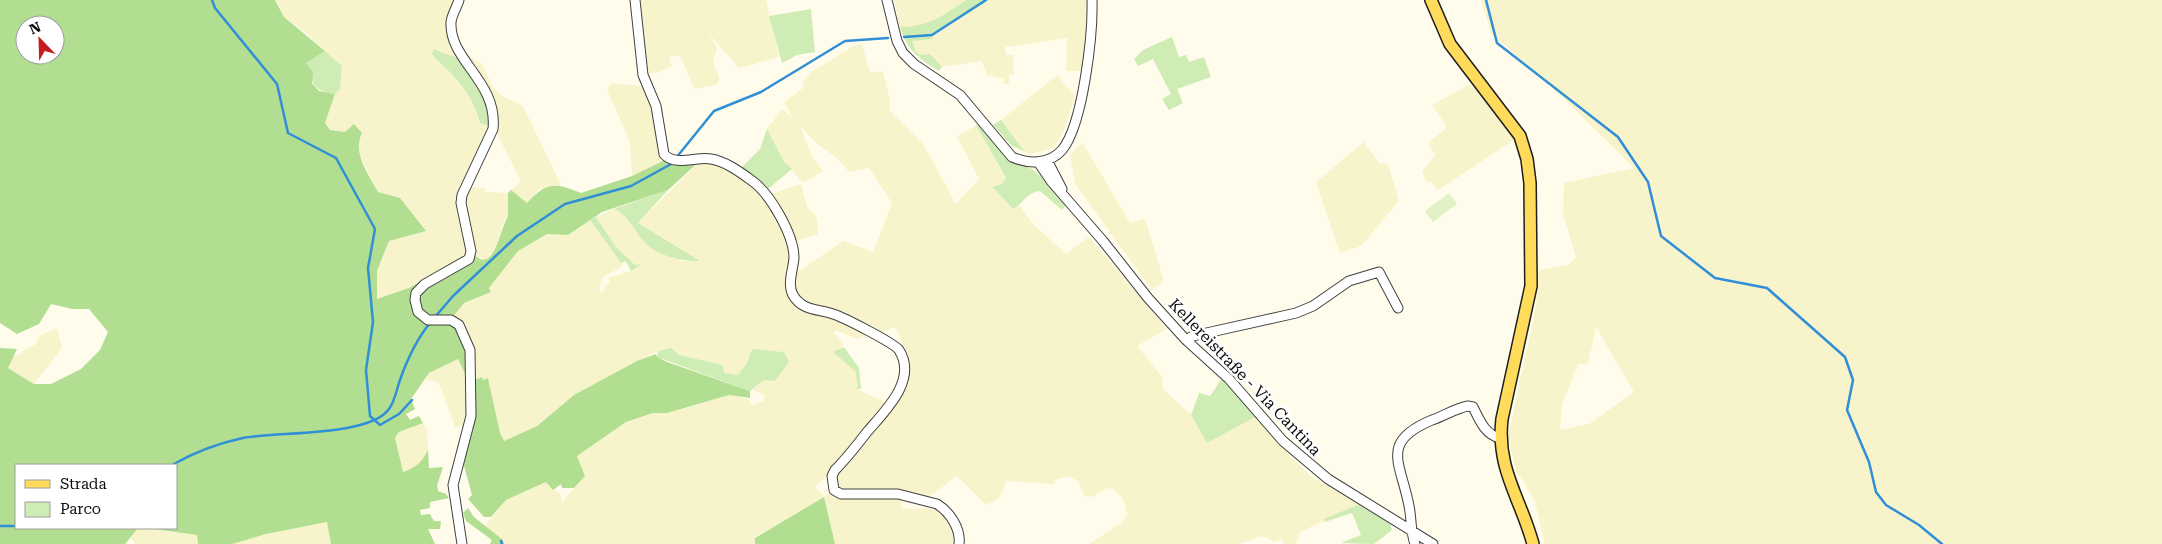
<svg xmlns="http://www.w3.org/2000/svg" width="2162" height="544" font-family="'Roboto Serif',serif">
	<rect width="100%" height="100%" fill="#fffcec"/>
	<!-- farmland -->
	<path fill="#f7f4cb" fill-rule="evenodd" d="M276 0H459L451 20 460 51 482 64 493 87 502 96 523 106 561 185 539 189 527 204 511 190 521 181 494 128 469 187 485 188V192L508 193V217L503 222 502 236 495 250 485 259 474 256 430 275 409 288 377 299V271L389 241 425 231 400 198 378 192 359 154 358 143 362 133 354 124 345 132 330 130 325 123 335 94 340 89 342 66 306 33 284 17ZM436 49 465 61 480 123 472 101 466 89 434 57Z
		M635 0H766L779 57 739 68 708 33 717 48 713 62 719 77 718 84 694 89 680 55 669 57 672 66 662 71 643 75Z
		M894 0H966L944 17 923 25 907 27H900Z
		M989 0H1092L1086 71H1066L1067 38 1005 47 1006 55H1013L1014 75H1009V84H1004V79L987 75 982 61 942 67 930 54 921 55 916 52 912 41 932 39V37Z
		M1481 0H2162V544H1545L1535 502 1523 480 1516 472 1508 437 1536 306 1539 270 1569 265 1576 257 1563 214 1564 183 1634 168 1559 94 1491 33ZM1596 327 1634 392 1589 424 1560 430 1562 405 1578 364H1588Z
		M862 44 870 73 883 71 890 101 889 110 923 144 956 204 979 179 957 137 976 125 1006 179 1002 184 992 187 1012 209 1020 206 1032 223 1066 254 1089 237 1167 329 1137 346 1163 378V389L1191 415 1207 443 1255 417 1276 442 1312 477 1360 504 1300 532 1296 544H1283V539L1273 542 1267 537H1259L1240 544H1089L1121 523 1127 516 1124 501 1114 489 1108 488 1091 497 1084 496 1078 481 1068 476 1055 480V484L1007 481 998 499 986 505 957 476 925 500 898 494H841L834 490 832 476 827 475 815 487 824 497 830 492 845 497 899 495 902 509 926 508 935 510 948 520 956 535 955 544H835L824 497 755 537V544H504L503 540 485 526 506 500 546 482 561 495 562 502 585 476 577 456 626 422 653 413H668L729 395 748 399 752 405 763 401 766 396 753 390 764 380 775 381 789 362 784 352 752 349 747 363 739 375 724 373 723 365 679 355 671 348 658 351 574 395 537 426 504 441 500 433 488 378 483 380 481 377 469 382 472 404 469 424 455 427 440 386 433 380 426 381 429 373 458 359 469 381 470 350 462 327 451 320 464 303 491 292 488 288 518 251 547 234 568 235 590 220 623 266 602 278 599 291 603 292 605 286 610 283 608 278 631 271 640 265H635L616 247 596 217 614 209 623 213 646 243 653 249 682 261H699L638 223 703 158 713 159 732 168 760 187 772 200 794 255 792 276 843 241 873 252 892 203 869 168 849 172 838 159 817 144 800 126 813 158 823 171 803 183 784 162 767 129 782 109 793 118 784 102 803 88V81L810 73 853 46ZM895 327 905 348V371L901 386 890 404 856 389 858 387 855 371 834 352 840 350 844 344 833 331 841 332 858 340 865 335 874 336Z
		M1057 75 1075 96 1063 133 1055 145 1050 149 1031 154 1025 152 1001 120Z
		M1478 80 1520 136 1437 191 1433 183 1426 181 1422 171 1435 155 1428 143 1447 127 1432 105Z
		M611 83 641 86 645 91 659 134V151L667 159 632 176 630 142 607 90Z
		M1364 142 1379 163 1388 164 1399 201 1361 246 1340 253 1316 182Z
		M1083 143 1130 223 1145 219 1164 281 1152 290 1075 184 1070 154Z
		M801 184 808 209 814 213 817 220 818 234 794 242 771 194Z
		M57 328 62 348 34 384 8 368 10 359 36 344 39 336Z
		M423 423 427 431 428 450 423 460 413 469 402 472 395 438 399 432Z
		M327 522 331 544H232L266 534Z
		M138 528 197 535 198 544H135L130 537Z"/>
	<!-- green -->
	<path fill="#cfecb4" d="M966 0H989L932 36V39L912 41 916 52 921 55 930 54 942 67 939 71C919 59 907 50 900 27 927 27 945 15 966 0Z
		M811 9 815 52 797 55 782 63 769 16Z
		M1172 37 1179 57 1186 55 1189 62 1204 57 1211 77 1177 89 1183 103 1169 110 1162 99 1171 94 1153 59 1138 66 1134 59 1143 50Z
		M434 49 465 61 480 82 493 127 480 123C471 91 457 79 434 57L432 53Z
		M325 51 342 66 340 89 335 94C312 90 313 84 306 63Z
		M1001 120 1025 152 1011 145 993 125Z
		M979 124 1008 160 1032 169 1049 184 1066 205 1062 210 1040 191C1027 192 1023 204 1013 209L992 187 1002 184 1006 178 976 125Z
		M767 129 784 162 792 169 768 189 742 167 760 149Z
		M668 190 638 223 700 261C679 261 654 256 640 237 632 225 627 215 614 209Z
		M596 217 616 247 635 265 642 264 631 271 626 261 621 263 590 220Z
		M844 347 859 368 861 389H856L858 387 855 371 833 352Z
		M671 348 679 355 723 365 724 373 738 375 747 363 752 349 784 352 789 362 775 381 764 380 750 391 657 357 658 351Z
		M1222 378 1246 404 1255 417 1207 443 1191 415 1199 393 1210 396Z
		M1360 504 1390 523 1392 530 1374 544 1341 543 1361 535 1352 513 1325 522 1324 519Z"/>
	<!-- forest -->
	<path fill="#b2de92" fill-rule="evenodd" d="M0 0H275L284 17 325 51 306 63 313 72 312 83 319 91 335 94 325 123 330 130 345 132 354 124 362 133C352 154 368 173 378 192L400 198 426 231 389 241 377 271V299L409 288 471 251C494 281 501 224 508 217V193L511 190 527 203C546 182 555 182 581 193L632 176 667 159 703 158 668 190 602 212 568 235 547 234 518 251 489 288 491 292 464 303 451 319 462 327 471 381 482 377 483 380 488 378 500 433 504 441 537 426 574 395 637 361 656 354 657 357 667 362 750 391V398L729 395 667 413H653L626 422 577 456 585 476 574 488H562L561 484 553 490 546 482 506 500 491 517H484L468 499 472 495 463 462 471 416 469 382 458 359 429 373 411 399 415 409 406 414 410 420 419 416 423 423 399 432 395 438 403 472C416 468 422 462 428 450L429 468 443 467 437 486 438 491 446 494 449 498 430 502V508L420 510 421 515 430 514 434 521H441L440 529H428L435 544H331L327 522 266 534 232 544H198L197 535 146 528H176V465H16V528H138L125 544H0V348L17 349 8 368 34 384H51L81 369 100 350 108 332 89 309H72L51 304 39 324 17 334 0 323ZM25 25H55V55H25Z
		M824 497 835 544H755V538Z
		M468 508 474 517 503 540 504 544H490L492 540 466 521 463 513Z"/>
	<!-- pitch -->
	<path fill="#e2f2c6" d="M1449 193 1457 204 1433 222 1425 211Z"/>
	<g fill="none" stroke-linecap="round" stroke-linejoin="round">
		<!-- stream -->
		<path stroke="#308fd6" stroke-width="2.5" d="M212 0 215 8 277 84 288 133 336 158 375 229 368 268 373 322 366 370 370 416 380 425 399 414 412 400
			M1486 0 1497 43 1618 137 1648 182 1661 236 1715 278 1767 288 1845 357 1853 380 1847 410 1869 462 1876 492 1886 505 1919 525 1942 544
			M904 37 932 35 986 0
			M676 158 714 111 761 92 845 41 888 38
			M435 317 453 296 517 236 565 204 631 186 673 163
			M172 465C193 453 219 443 243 438 277 431 369 437 389 409 395 401 397 388 400 380 407 360 416 340 430 323
			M0 526H16
			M501 541 502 544"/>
		<!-- minor casing -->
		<g stroke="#404040" stroke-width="11">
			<path id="minor" d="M459 0C457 7 452 14 451 22 449 61 498 81 493 129L462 195 461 203 471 251 469 259 425 284 416 293 415 300 418 312 428 320H451L459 325 470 350 471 416 453 485 462 544
				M635 0 643 75 656 106 664 154C675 167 697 156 711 159 725 161 740 172 751 180 770 193 794 235 794 258 793 270 787 284 793 295 802 311 819 309 833 314 843 317 894 343 899 350 918 380 885 411 867 432 857 445 847 458 835 470L832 476 834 490 841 494H898L937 504C950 512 961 529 959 544
				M887 0 897 41 903 53 914 64 960 95 1012 157C1028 164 1049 165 1062 150 1083 125 1093 34 1092 0
				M1047 160 1062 189
				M1038 162 1051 181 1103 241 1148 298 1186 340 1229 379 1283 441 1328 479 1433 544
				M1186 340 1193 336 1296 313 1313 306 1349 281 1379 272 1398 308
				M1415 544C1410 530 1412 520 1409 506 1401 463 1379 442 1432 420 1444 416 1456 408 1468 406L1473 407C1479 419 1485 435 1500 438"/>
		</g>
		<!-- major casing -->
		<g stroke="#1e1e1e" stroke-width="14">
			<path id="major" d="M1431 0 1450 44 1520 136 1527 159 1530 183 1531 286 1502 419C1496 469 1521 499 1533 544"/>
		</g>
		<!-- minor -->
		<use href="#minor" stroke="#fff" stroke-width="9"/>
		<!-- major -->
		<use href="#major" stroke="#ffdb5c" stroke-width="11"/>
	</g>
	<g text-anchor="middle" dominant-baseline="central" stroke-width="5" stroke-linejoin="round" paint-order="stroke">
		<!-- street labels -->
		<g font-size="16" fill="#0d0d0d" stroke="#fff">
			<text transform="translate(1245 377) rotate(46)">Kellereistraße - Via Cantina</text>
		</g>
	</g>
	<!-- legend -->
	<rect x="15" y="464" width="162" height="65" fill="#ffffff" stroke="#9e9e9e"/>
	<rect x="25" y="480" width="25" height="8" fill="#ffdb5c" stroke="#9e9e9e"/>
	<text x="60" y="489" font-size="15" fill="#0d0d0d">Strada</text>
	<rect x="25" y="502" width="25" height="15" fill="#cfecb4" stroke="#9e9e9e"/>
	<text x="60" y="514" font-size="15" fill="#0d0d0d">Parco</text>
	<!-- north arrow -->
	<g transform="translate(40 40) rotate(337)"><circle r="24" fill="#ffffff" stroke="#9e9e9e"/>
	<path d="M0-4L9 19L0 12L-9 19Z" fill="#c51c20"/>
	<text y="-8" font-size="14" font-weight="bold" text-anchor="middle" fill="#0d0d0d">N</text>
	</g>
</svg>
